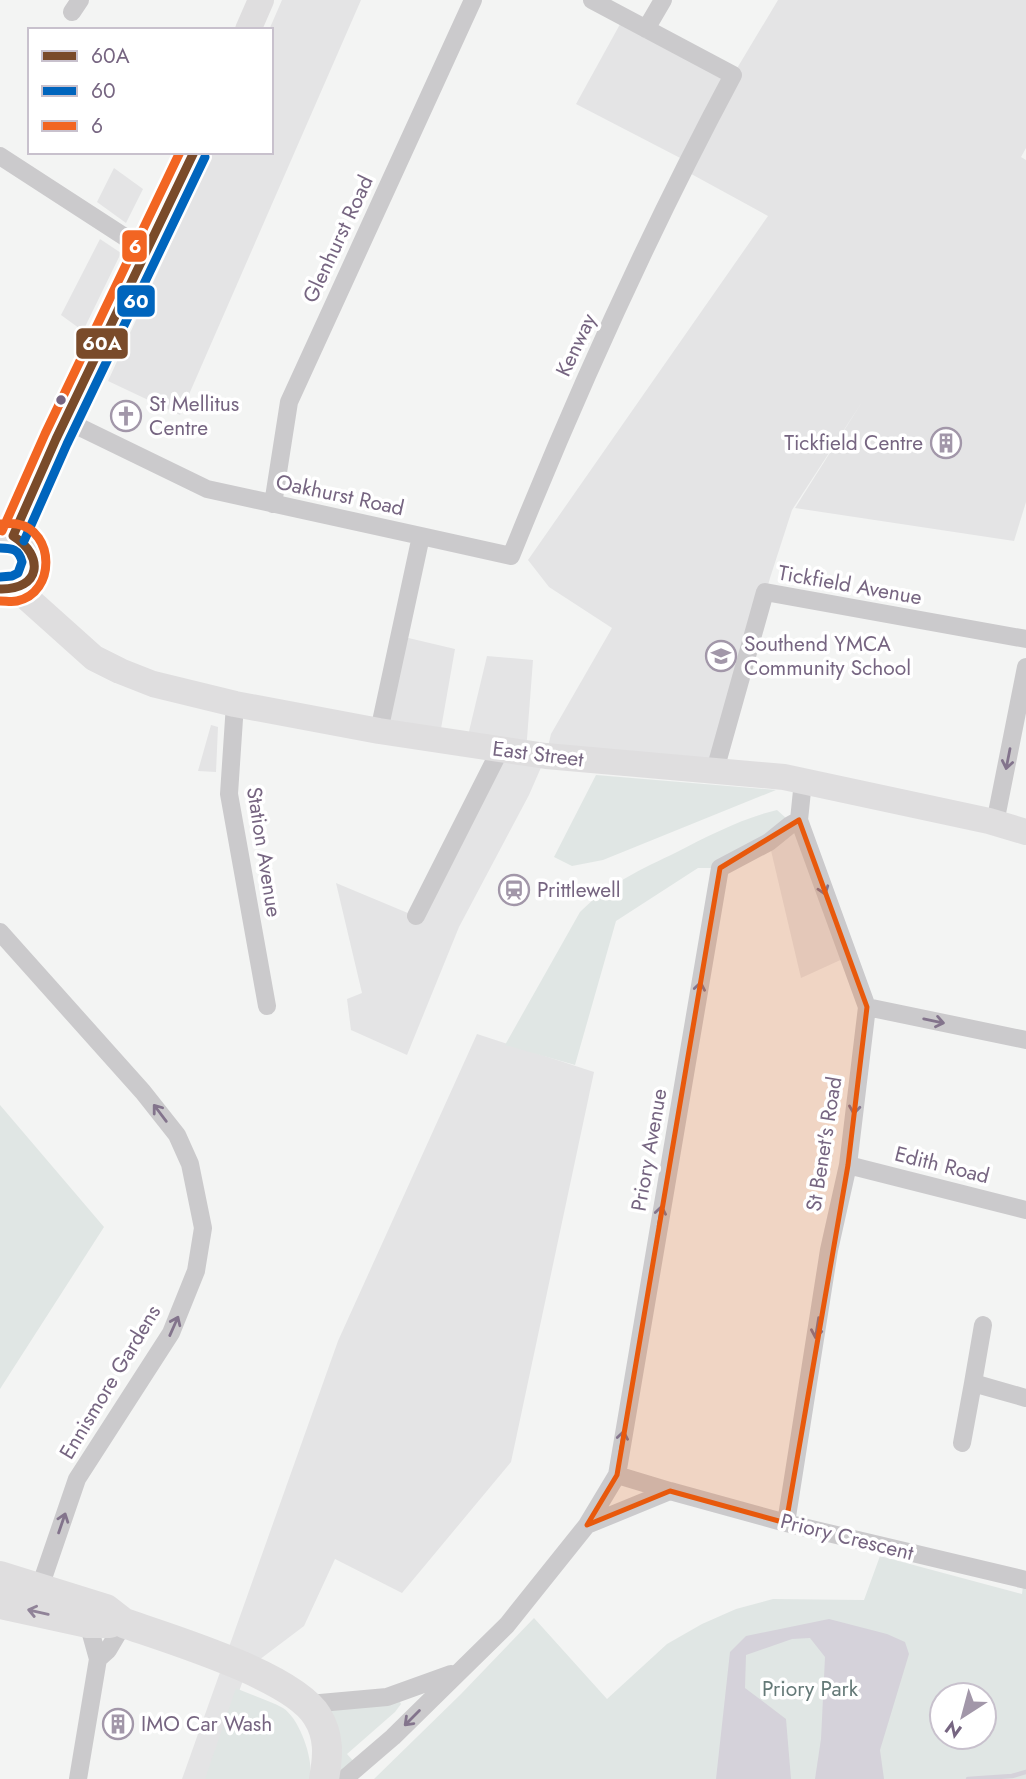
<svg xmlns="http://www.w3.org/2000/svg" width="1026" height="1779" font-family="Jost,sans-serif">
	<rect width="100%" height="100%" fill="#f3f4f3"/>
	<!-- built -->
	<path fill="#e4e4e5" d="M282 0H361L180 415 108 381 213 152H271V30H269Z
		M778 0H1026V148L1021 157 1026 160V502L1014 541 795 508 862 402 792 510 770 578 715 770 546 756 529 795 459 927 407 1055 351 1030 347 999 362 993 336 883 415 916 500 750 466 744 487 656 533 660 526 752 546 755 551 734 612 628 549 587 528 560 768 216 684 170 686 161 576 104 624 17 733 75Z
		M114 168 143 189 126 223 97 202Z
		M100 239 121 253 83 331 61 315Z
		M400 636 455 649 439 740 379 731Z
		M211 725 218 727 216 772 198 771Z
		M799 820 847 957 801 978 769 842Z
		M477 1034 594 1072 511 1462 402 1593 335 1559 304 1626 247 1669 208 1779H182L338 1341Z"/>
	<!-- green -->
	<path fill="#e0e6e4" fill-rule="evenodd" d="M596 775 776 790 603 860 572 866 554 857Z
		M777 810 786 818 783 825 720 868H698L616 921 575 1065 505 1045 580 912C608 884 642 869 677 852 708 836 743 818 777 810Z
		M0 1105 104 1227 0 1389Z
		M880 1556 1022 1594 1023 1586 1026 1587V1779H374L461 1694 534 1618 607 1699 667 1644 702 1624 736 1609 773 1599 864 1600ZM942 1695H984V1737H942Z
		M236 1688C251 1695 269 1700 283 1708 300 1719 314 1760 310 1779H205Z
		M399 1700 401 1704 395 1712 347 1754 355 1763 340 1779 326 1708Z"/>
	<!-- water -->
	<path fill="#d5d2da" d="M829 1619 887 1634 905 1642 909 1654 880 1750 884 1779H815L821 1739 825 1657 810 1638 792 1639 746 1655 745 1688 786 1719 791 1779H716L730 1652 746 1636Z"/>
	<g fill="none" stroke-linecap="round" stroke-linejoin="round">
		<!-- stream -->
		<path stroke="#d5d2da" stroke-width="4.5" d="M968 1779 1012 1776 1026 1772"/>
		<!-- street -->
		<path stroke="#cbcacc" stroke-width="18" d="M72 12 80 0
			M646 29 663 0
			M0 156 148 252
			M65 420 207 489 421 536 379 731
			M273 504 289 402 473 0
			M421 536 511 556C577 392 650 230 733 75L592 0
			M235 704 229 794 267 1006
			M715 770 765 592 1026 639
			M995 823 1026 667
			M416 916 500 750
			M0 932 143 1092 177 1135 190 1164 203 1228 196 1271 171 1333 77 1479 40 1587
			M867 1007 1026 1040
			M848 1165 1026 1210
			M973 1383 983 1325
			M962 1443 973 1383 1026 1398
			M617 1475 670 1491
			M786 1523 829 1250 848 1165 867 1007 799 820 803 781
			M587 1525 617 1475 720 868 769 842 790 825 799 820
			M98 1659 108 1650 124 1623
			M309 1704 387 1697 451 1674
			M78 1779 98 1659 88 1623
			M344 1779 393 1737 507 1625 587 1525 670 1491 786 1523 1026 1580"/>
		<!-- secondary -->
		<path stroke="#dfdedf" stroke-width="26" d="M248 30 261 0
			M0 536C45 527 46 597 2 589
			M13 536C67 405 137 281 194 152
			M17 589 94 658 120 671 153 684 235 704 379 731 546 756 784 777 989 821 1026 832"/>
		<!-- primary -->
		<path stroke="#dfdedf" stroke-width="30" d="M0 1576 106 1609 124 1623C170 1639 293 1676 317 1716 330 1736 328 1757 324 1779
			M0 1604 88 1623H110"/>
		<!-- bus-1 casing -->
		<g stroke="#fff" stroke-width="14">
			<path id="bus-1" d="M13 536 56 439 194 152
				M0 589C41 590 45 556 13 536"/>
		</g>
		<!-- bus-2 casing -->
		<g stroke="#fff" stroke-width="14">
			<path id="bus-2" d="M24 541 67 444 205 157
				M0 548C12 548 19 549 22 562L18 573 12 576 0 577"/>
		</g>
		<!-- bus-3 casing -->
		<g stroke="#fff" stroke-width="14">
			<path id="bus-3" d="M0 524C5 524 11 523 17 524 55 531 56 593 17 601 12 602 6 601 0 601
				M2 531 45 434 180 152"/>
		</g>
		<!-- bus-1 -->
		<use href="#bus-1" stroke="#7a4b2a" stroke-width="9"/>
		<!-- bus-2 -->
		<use href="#bus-2" stroke="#0065bd" stroke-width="9"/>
		<!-- bus-3 -->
		<use href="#bus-3" stroke="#f26522" stroke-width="9"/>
	</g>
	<!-- one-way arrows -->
	<defs><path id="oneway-shaft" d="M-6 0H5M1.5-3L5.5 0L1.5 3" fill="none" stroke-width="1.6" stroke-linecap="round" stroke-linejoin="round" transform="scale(1.75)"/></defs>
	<g stroke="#83748c">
		<use href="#oneway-shaft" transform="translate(1008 759) rotate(101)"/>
		<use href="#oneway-shaft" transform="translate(822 885) rotate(71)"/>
		<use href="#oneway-shaft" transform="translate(699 992) rotate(-80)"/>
		<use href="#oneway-shaft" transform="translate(934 1021) rotate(12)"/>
		<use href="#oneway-shaft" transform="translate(855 1104) rotate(97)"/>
		<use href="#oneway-shaft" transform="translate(160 1113) rotate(-127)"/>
		<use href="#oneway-shaft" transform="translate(660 1216) rotate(-80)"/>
		<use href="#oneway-shaft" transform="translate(174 1326) rotate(-66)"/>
		<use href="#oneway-shaft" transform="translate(817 1328) rotate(99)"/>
		<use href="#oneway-shaft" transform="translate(622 1441) rotate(-80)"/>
		<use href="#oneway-shaft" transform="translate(62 1523) rotate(-71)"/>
		<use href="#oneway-shaft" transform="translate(412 1718) rotate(135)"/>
	</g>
	<use stroke="#908398" href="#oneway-shaft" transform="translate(38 1612) rotate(-167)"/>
	<!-- marked area -->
	<path fill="#e8590c" fill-opacity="0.2" stroke="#e8590c" stroke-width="5" stroke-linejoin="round" d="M799 820 867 1007 848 1165 786 1523 670 1491 587 1525 617 1475 720 868Z"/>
	<!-- icons -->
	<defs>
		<g id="church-ring" transform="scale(1.575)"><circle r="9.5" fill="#fff" stroke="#a297a9" stroke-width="1.5"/><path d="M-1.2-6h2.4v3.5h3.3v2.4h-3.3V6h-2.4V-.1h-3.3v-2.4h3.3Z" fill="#a297a9"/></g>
		<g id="building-ring" transform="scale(1.575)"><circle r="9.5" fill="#fff" stroke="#a297a9" stroke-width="1.5"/><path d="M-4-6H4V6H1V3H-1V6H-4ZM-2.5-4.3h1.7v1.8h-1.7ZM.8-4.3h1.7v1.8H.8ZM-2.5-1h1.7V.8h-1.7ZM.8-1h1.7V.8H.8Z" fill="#a297a9"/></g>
		<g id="school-ring" transform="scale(1.575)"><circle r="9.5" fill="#fff" stroke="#a297a9" stroke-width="1.5"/><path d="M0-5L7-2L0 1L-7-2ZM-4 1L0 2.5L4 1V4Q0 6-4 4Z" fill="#a297a9"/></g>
		<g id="station-ring" transform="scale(1.575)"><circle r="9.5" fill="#fff" stroke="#a297a9" stroke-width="1.5"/><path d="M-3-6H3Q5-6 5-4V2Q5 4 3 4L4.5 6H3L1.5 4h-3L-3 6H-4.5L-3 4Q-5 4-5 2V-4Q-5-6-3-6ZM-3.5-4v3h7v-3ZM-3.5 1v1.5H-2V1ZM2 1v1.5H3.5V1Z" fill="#a297a9"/></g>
	</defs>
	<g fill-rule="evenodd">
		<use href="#church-ring" x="126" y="416"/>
		<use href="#building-ring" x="946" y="443"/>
		<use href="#school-ring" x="721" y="656"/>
		<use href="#station-ring" x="514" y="890"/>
		<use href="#building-ring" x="118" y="1724"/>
	</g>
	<!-- markers -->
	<circle fill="#766581" stroke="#fff" stroke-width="2.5" cx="61" cy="400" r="6"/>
	<g text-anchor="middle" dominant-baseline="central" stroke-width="7" stroke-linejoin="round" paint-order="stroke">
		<!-- street labels -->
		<g font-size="21" fill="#766581" stroke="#fff">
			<text transform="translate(338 239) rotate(-65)">Glenhurst Road</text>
			<text transform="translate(576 345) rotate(-65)">Kenway</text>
			<text transform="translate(340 495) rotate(12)">Oakhurst Road</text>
			<text transform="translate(850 585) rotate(10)">Tickfield Avenue</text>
			<text transform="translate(538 754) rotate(7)">East Street</text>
			<text transform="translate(264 852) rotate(81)">Station Avenue</text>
			<text transform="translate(824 1144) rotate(-81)">St Benet's Road</text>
			<text transform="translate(649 1150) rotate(-80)">Priory Avenue</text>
			<text transform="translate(942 1165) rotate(14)">Edith Road</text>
			<text transform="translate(110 1382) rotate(-59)">Ennismore Gardens</text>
			<text transform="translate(847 1537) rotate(14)">Priory Crescent</text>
		</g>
		<!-- poi labels -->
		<g font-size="21" fill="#766581" stroke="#fff" text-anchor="start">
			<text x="149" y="404">St Mellitus<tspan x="149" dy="24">Centre</tspan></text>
			<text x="923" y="443" text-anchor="end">Tickfield Centre</text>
			<text x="744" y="644">Southend YMCA<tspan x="744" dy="24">Community School</tspan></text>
			<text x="537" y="890">Prittlewell</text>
			<text x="141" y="1724">IMO Car Wash</text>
		</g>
		<!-- park labels -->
		<g font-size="21" fill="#647977" stroke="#fff">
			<text x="810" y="1689">Priory Park</text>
		</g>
	</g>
	<g stroke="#fff" stroke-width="2.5">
		<rect x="121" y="229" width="27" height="34" rx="7" fill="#f26522"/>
		<rect x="116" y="284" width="40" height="34" rx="7" fill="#0065bd"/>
		<rect x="75" y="327" width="54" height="33" rx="7" fill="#7a4b2a"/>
	</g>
	<g font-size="19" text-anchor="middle" font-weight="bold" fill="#fff">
		<text x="135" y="253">6</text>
		<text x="136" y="308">60</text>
		<text x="102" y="350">60A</text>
	</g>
	<!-- legend -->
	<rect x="28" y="28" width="245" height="126" fill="#ffffff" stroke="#c8c1cd" stroke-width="2"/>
	<rect x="42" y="51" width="35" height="10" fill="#7a4b2a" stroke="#c8c1cd" stroke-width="2"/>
	<text x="91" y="63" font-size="21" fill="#766581">60A</text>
	<rect x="42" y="86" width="35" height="10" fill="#0065bd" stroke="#c8c1cd" stroke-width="2"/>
	<text x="91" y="98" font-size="21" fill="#766581">60</text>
	<rect x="42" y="121" width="35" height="10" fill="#f26522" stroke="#c8c1cd" stroke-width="2"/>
	<text x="91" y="133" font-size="21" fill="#766581">6</text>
	<!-- north arrow -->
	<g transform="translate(963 1716) rotate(216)"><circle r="33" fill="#ffffff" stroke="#c8c1cd" stroke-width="2"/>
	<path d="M0-5L12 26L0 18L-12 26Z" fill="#a297a9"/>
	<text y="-10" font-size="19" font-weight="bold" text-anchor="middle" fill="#766581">N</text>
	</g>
</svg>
